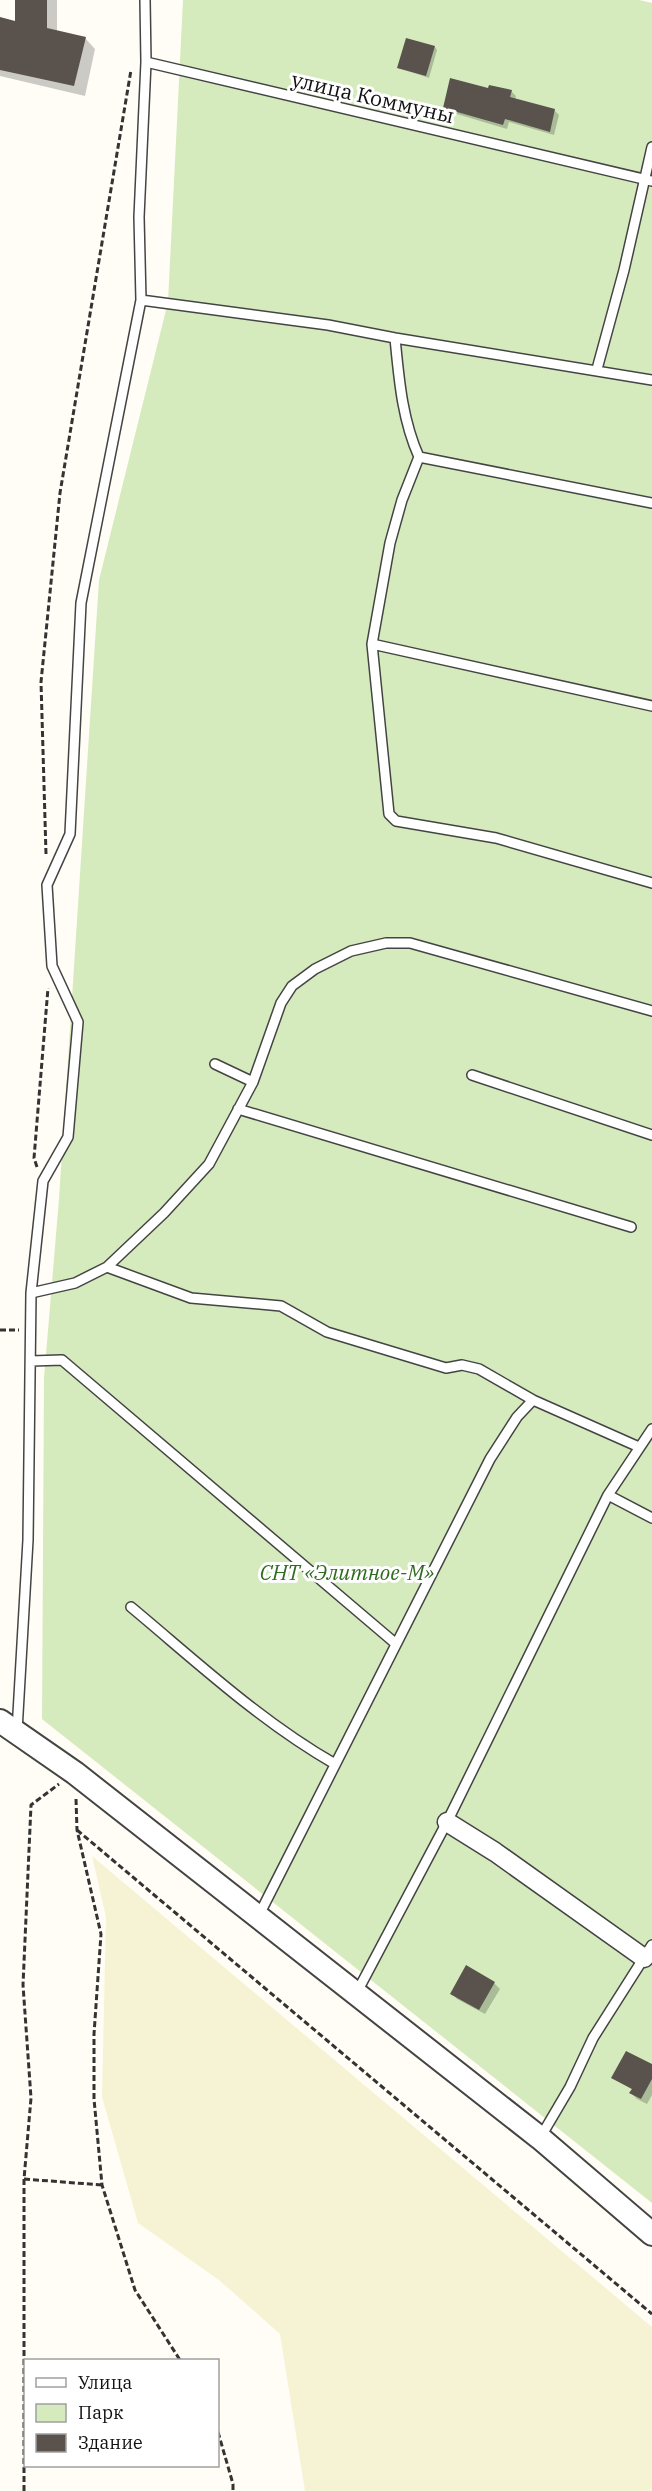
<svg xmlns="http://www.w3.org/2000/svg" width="652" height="2491" font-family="'IBM Plex Serif',serif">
	<rect width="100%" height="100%" fill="#fffdf5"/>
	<!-- farmland -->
	<path fill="#f6f3d4" d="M92 1856 652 2327V2491H305L280 2334 219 2280 138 2223 102 2097 106 1917Z"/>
	<!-- green -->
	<path fill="#d5ebbd" d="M183 0H639L652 3V2203L42 1719 44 1378 59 1199 99 580 168 302Z"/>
	<!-- shadow -->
	<path fill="#0003" d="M16 0H57V32L85 38 95 49 85 96 0 76V28L16 22Z
		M435 47 437 50 429 78 399 68Z
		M489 90 511 91 516 96 515 100 554 110 559 115 554 135 509 122 507 129 450 112 445 107Z
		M494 1983 500 1989 485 2014 457 1999 452 1993Z
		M652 2066V2095L647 2104 637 2099 631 2093 633 2090 613 2077Z"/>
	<!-- building -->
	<path fill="#5a524d" d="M15 0H47V28L86 37 74 86 0 70V17L15 21Z
		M406 38 435 46 426 76 397 68Z
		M450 78 488 88 489 85 512 90 510 97 555 109 550 132 505 119 503 125 443 108Z
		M466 1965 495 1982 479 2010 450 1994Z
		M626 2051 652 2064V2079L641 2099 629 2093 632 2089 611 2078Z"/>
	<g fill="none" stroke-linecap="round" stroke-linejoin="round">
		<!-- service casing -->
		<g stroke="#444" stroke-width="12">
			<path id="service" d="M145 0 146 62 652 181
				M141 300 328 325 395 338 652 380
				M395 338C399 379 402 419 419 457L652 503
				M597 369 624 270 652 147
				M419 457 402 500 390 543 372 644 389 814 396 821 496 838 652 883
				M372 644 652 706
				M215 1064 253 1082
				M472 1075 652 1135
				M238 1109 631 1227
				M107 1267 164 1213 209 1164 253 1082 281 1003 292 986 315 969 351 951 386 943H410L652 1011
				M31 1293 75 1283 107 1267 191 1298 281 1306 327 1332 446 1368 462 1365 479 1369 533 1400 639 1447
				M31 1361 62 1360 395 1643
				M608 1495 652 1518
				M131 1607C197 1662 260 1721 335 1764
				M17 1731 28 1540 31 1293 43 1181 68 1137 78 1022 52 966 47 885 70 834 81 603 141 300 139 217 146 62
				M258 1917 490 1459 517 1417 533 1400
				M356 1994 447 1822 608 1495 652 1429
				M540 2138 570 2087 593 2038 652 1945"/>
		</g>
		<!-- minor casing -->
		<g stroke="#444" stroke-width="21">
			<path id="minor" d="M447 1822 495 1852 644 1958"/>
		</g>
		<!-- tertiary casing -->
		<g stroke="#444" stroke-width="26">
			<path id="tertiary" d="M0 1721 75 1773 540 2138 652 2234"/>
		</g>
		<!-- path -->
		<path stroke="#333" stroke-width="3" stroke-dasharray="6 3" stroke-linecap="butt" d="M46 854 41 682 60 493 131 70
			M37 1167 34 1158 48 988
			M0 1330H19
			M76 1799 77 1830 101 1934 94 2034V2099L102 2185 135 2290 180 2360
			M77 1830 652 2314
			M24 2179 102 2185
			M218 2432 233 2484V2491
			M24 2491V2179L31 2098 23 1985 31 1805 59 1784"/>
		<!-- service -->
		<use href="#service" stroke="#fff" stroke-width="9"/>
		<!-- minor -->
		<use href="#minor" stroke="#fff" stroke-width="18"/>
		<!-- tertiary -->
		<use href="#tertiary" stroke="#fff" stroke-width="22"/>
	</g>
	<g text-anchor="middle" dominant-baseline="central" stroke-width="6" stroke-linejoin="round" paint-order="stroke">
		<!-- street labels -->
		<g font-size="21" fill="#111" stroke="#fff">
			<text transform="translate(373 97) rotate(13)">улица Коммуны</text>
		</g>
		<!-- park labels -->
		<g font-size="21" font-style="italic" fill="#2f6b1f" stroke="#fff">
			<text x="347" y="1572">СНТ «Элитное-М»</text>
		</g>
	</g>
	<!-- legend -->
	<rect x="24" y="2359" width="195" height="108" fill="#ffffff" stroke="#a0a0a0" stroke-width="1.5"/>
	<rect x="36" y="2378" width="30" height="9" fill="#ffffff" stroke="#a0a0a0" stroke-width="1.5"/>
	<text x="78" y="2389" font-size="18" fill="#111111">Улица</text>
	<rect x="36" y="2404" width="30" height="18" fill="#d5ebbd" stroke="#a0a0a0" stroke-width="1.5"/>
	<text x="78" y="2419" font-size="18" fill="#111111">Парк</text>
	<rect x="36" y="2434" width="30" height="18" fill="#5a524d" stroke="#a0a0a0" stroke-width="1.5"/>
	<text x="78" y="2449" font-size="18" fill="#111111">Здание</text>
</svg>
